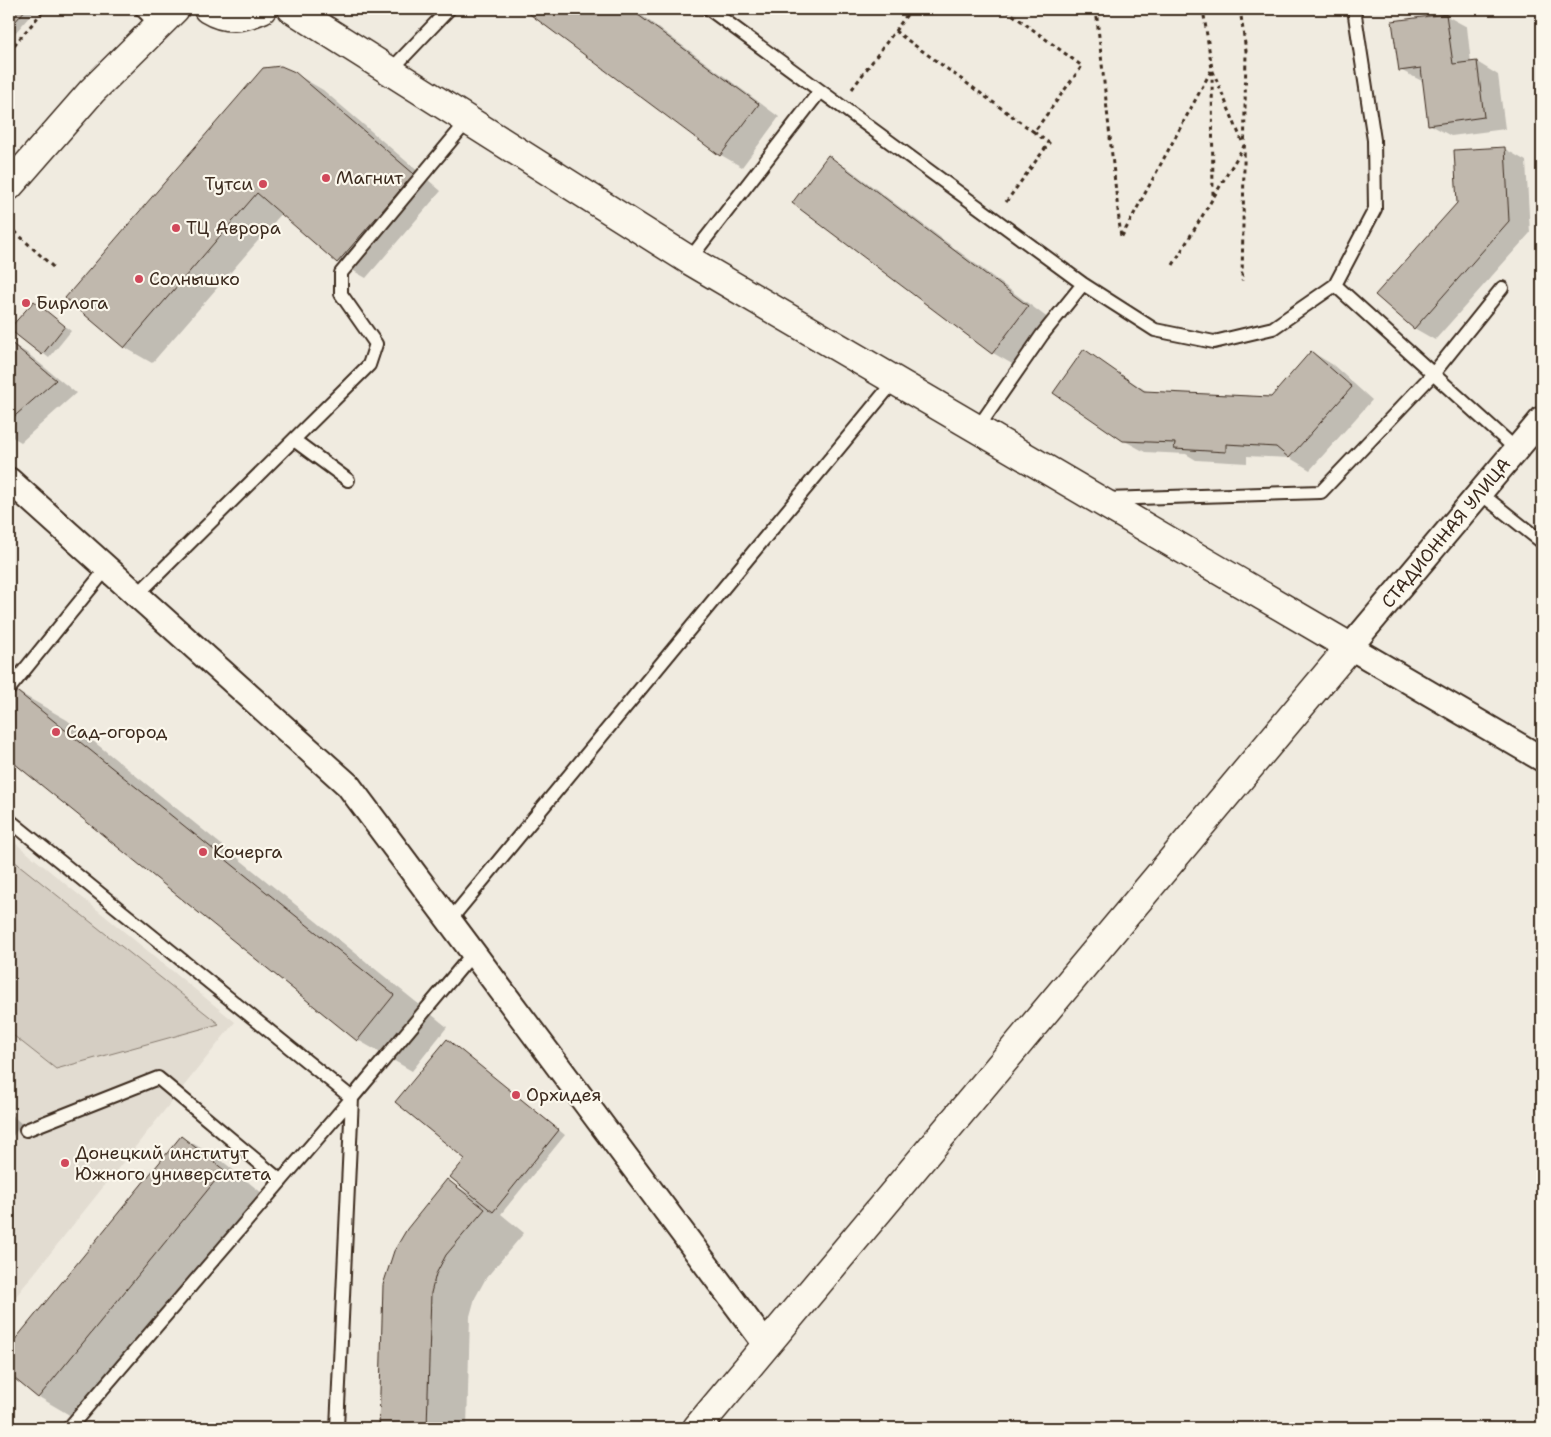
<svg xmlns="http://www.w3.org/2000/svg" width="1551" height="1437" font-family="'Shantell Sans',sans-serif">
	<rect width="100%" height="100%" fill="#f0ebe0"/>
	<filter id="ink" filterUnits="userSpaceOnUse"><feTurbulence type="fractalNoise" baseFrequency=".02" numOctaves="2"/><feDisplacementMap in="SourceGraphic" scale="10" xChannelSelector="R" yChannelSelector="G"/><feConvolveMatrix kernelMatrix="1 2 1 2 8 2 1 2 1" color-interpolation-filters="sRGB"/></filter>
	<g filter="url(#ink)">
		<!-- built -->
		<path fill="#e2dcd1" d="M9 838 235 1022 9 1305Z"/>
		<!-- green -->
		<path fill="#d5cec3" stroke="#887c70" d="M9 857 219 1024 56 1069 9 1032Z"/>
		<!-- shadow -->
		<path fill="#0003" d="M9 9H36L9 40Z
			M525 9H633L779 117 742 167 721 155Z
			M1445 15 1467 27 1471 63 1477 62 1498 75 1505 129 1451 136 1429 124 1424 82 1400 70Z
			M294 73 323 90 441 191 366 278 338 262 282 213 152 363 124 347Z
			M1505 149 1526 161 1530 233 1435 340 1414 328Z
			M828 157 849 169 1049 319 1014 365 993 353 794 203Z
			M34 303 71 331 49 358 10 328Z
			M9 342 27 353 76 393 21 442 9 435Z
			M1084 351 1148 392 1271 399 1312 352 1333 365 1372 400 1310 470 1290 458 1247 456V463L1196 460 1186 454 1145 452 1123 440Z
			M13 689 67 720 447 1027 412 1071 358 1040 9 758V694Z
			M447 1040 565 1135 501 1214 524 1233 486 1278 475 1298 470 1316 467 1428H380L385 1285 448 1181 473 1196Z
			M9 1113 22 1124 9 1141Z
			M182 1137 221 1160 263 1194 78 1420 39 1397 9 1373V1349Z"/>
		<!-- building -->
		<path fill="#c0b8ad" stroke="#3b2a1e" d="M9 9H26L9 29Z
			M523 9H630L759 104 720 156Z
			M1446 14 1453 64 1477 61 1484 117 1428 125 1421 68 1399 71 1392 21Z
			M281 66 295 72 414 174 337 263 257 193 124 348 65 298 263 68Z
			M1505 147 1509 221 1414 329 1375 295 1457 203 1454 150Z
			M828 155 1028 306 992 354 792 203Z
			M34 301 65 326 42 355 9 329Z
			M9 341 56 380 9 421Z
			M1084 349 1144 391 1271 397 1311 351 1352 387 1289 458 1276 447 1226 444V452L1174 449 1175 443 1123 441 1053 393Z
			M13 688 394 995 357 1041 9 759V692Z
			M447 1039 559 1130 493 1212 450 1177 465 1159 395 1102Z
			M181 1136 224 1170 38 1398 9 1374V1347Z
			M447 1179 485 1209 446 1255 436 1274 431 1293 427 1428H379L383 1285 394 1251 407 1229Z"/>
		<g fill="none" stroke-linecap="round" stroke-linejoin="round">
			<!-- service casing -->
			<g stroke="#3b2a1e" stroke-width="16">
				<path id="service" d="M141 9 157 25
					M709 9 1083 284 1155 330 1214 342 1273 328 1335 285 1375 209 1374 140 1354 9
					M391 70 449 9
					M689 260 820 91
					M1335 285 1517 450
					M977 429 1042 335 1083 284
					M294 440 348 480
					M1480 493 1542 542
					M1106 499 1321 492 1433 374 1502 288
					M137 595 369 365 376 344 341 294V273L469 119
					M9 689 107 568
					M9 820 352 1098 69 1428
					M450 920 895 380
					M26 1130 158 1078 281 1181
					M337 1428 352 1098 474 952"/>
			</g>
			<!-- minor casing -->
			<g stroke="#3b2a1e" stroke-width="28">
				<path id="minor" d="M1542 419 1350 647 1542 759
					M9 480 348 785 767 1346"/>
			</g>
			<!-- tertiary casing -->
			<g stroke="#3b2a1e" stroke-width="31">
				<path id="tertiary" d="M292 9 689 260 1350 647 697 1428"/>
			</g>
			<!-- secondary casing -->
			<g stroke="#3b2a1e" stroke-width="31">
				<path id="secondary" d="M208 9C226 20 242 18 262 9
					M9 186 92 91 175 9"/>
			</g>
			<!-- path -->
			<path stroke="#3b2a1e" stroke-width="3" stroke-dasharray="4 4" stroke-linecap="butt" d="M1096 9 1121 238 1212 69 1213 198
				M1240 9 1246 51 1242 281
				M895 31 911 9
				M9 51 45 9
				M852 89 895 31 1034 132 1082 66 1005 9
				M1006 202 1049 143 1034 132
				M9 226 53 267
				M1173 265 1244 146 1212 69 1203 9"/>
			<!-- service -->
			<use href="#service" stroke="#fbf7ec" stroke-width="12"/>
			<!-- minor -->
			<use href="#minor" stroke="#fbf7ec" stroke-width="24"/>
			<!-- tertiary -->
			<use href="#tertiary" stroke="#fbf7ec" stroke-width="28"/>
			<!-- secondary -->
			<use href="#secondary" stroke="#fbf7ec" stroke-width="28"/>
		</g>
	</g>
	<!-- markers -->
	<g fill="#d1495b" stroke="#fbf7ec" stroke-width="2">
		<circle cx="326" cy="178" r="5"/>
		<circle cx="263" cy="184" r="5"/>
		<circle cx="176" cy="228" r="5"/>
		<circle cx="139" cy="279" r="5"/>
		<circle cx="26" cy="303" r="5"/>
		<circle cx="56" cy="732" r="5"/>
		<circle cx="203" cy="852" r="5"/>
		<circle cx="516" cy="1095" r="5"/>
		<circle cx="65" cy="1163" r="5"/>
	</g>
	<g text-anchor="middle" dominant-baseline="central" stroke-width="4.5" stroke-linejoin="round" paint-order="stroke">
		<!-- poi labels -->
		<g font-size="18" fill="#3b2a1e" stroke="#fbf7ec" text-anchor="start">
			<text x="336" y="178">Магнит</text>
			<text x="253" y="184" text-anchor="end">Тутси</text>
			<text x="186" y="228">ТЦ Аврора</text>
			<text x="149" y="279">Солнышко</text>
			<text x="36" y="303">Бирлога</text>
			<text x="66" y="732">Сад-огород</text>
			<text x="213" y="852">Кочерга</text>
			<text x="526" y="1095">Орхидея</text>
			<text x="75" y="1153">Донецкий институт<tspan x="75" dy="21">Южного университета</tspan></text>
		</g>
		<!-- street labels -->
		<g font-size="18" fill="#3b2a1e" stroke="#fbf7ec">
			<text transform="translate(1446 533) rotate(-50)">СТАДИОННАЯ УЛИЦА</text>
		</g>
	</g>
	<!-- margin -->
	<rect width="1551" height="1437" fill="none" stroke="#fbf7ec" stroke-width="30"/>
	<rect x="15" y="15" width="1521" height="1407" fill="none" stroke="#3b2a1e" stroke-width="2" filter="url(#ink)"/>
</svg>
